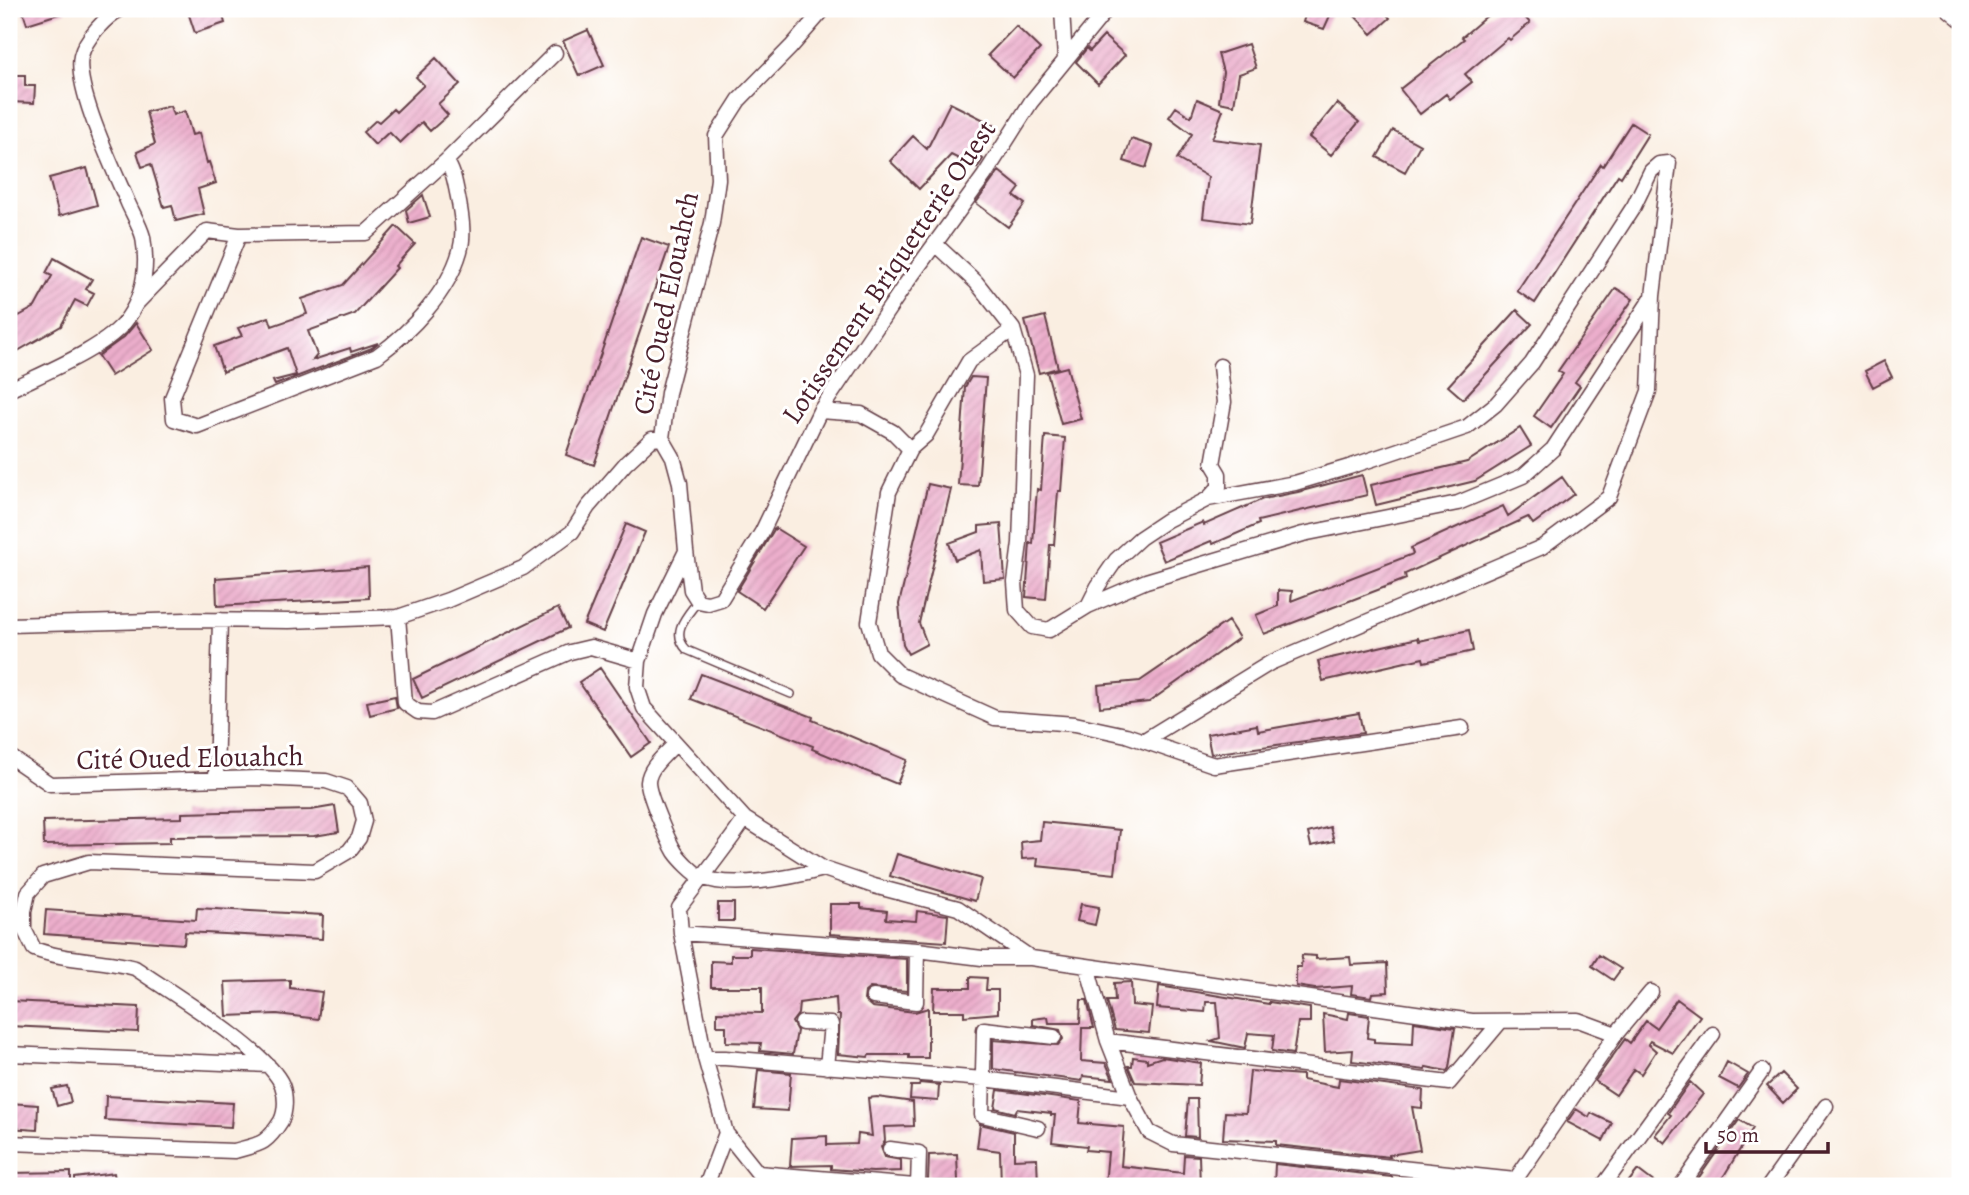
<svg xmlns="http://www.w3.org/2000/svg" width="1969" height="1195" font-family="Alegreya,serif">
	<defs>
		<pattern id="building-hatch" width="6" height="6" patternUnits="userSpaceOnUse" patternTransform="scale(1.75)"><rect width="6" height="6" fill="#ecaecc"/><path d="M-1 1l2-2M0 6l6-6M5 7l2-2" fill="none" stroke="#cc95af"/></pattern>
	</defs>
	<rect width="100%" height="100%" fill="#fff"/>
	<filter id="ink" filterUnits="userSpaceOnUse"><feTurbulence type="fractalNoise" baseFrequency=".0143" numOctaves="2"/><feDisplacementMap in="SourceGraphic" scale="14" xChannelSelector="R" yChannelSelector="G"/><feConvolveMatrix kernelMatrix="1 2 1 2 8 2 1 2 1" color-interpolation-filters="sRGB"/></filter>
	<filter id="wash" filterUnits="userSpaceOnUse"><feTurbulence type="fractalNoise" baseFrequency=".00686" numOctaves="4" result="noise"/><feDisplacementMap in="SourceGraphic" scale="28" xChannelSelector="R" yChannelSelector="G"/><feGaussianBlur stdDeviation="1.57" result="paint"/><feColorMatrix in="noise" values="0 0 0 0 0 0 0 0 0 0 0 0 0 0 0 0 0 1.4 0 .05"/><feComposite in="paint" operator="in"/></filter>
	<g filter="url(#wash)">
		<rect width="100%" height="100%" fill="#faeee1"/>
		<g id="blocks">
			<!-- building -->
			<path fill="url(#building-hatch)" d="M22 9H65V12L27 24Z
				M187 9H221L225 23 195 33Z
				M1307 9H1333L1324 29 1303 22Z
				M1361 9H1382L1390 18 1372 34 1354 15Z
				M1495 9H1518L1530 23 1510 40 1508 38 1465 74 1472 82 1450 99 1446 94 1420 114 1400 89 1464 39 1462 37Z
				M1016 26 1040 49 1013 78 988 55Z
				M588 30 604 65 579 76 563 41Z
				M1104 36 1125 55 1098 84 1076 62 1087 48 1090 51Z
				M1248 44 1256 68 1239 74 1234 105 1219 102 1223 72 1218 54Z
				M436 58 460 84 438 104 448 115 430 131 422 122 400 143 389 132 375 145 363 132 376 120 379 122 393 109 396 112 424 85 416 77Z
				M9 75H25V86H35L34 103 9 102Z
				M1197 99 1223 110 1212 139 1260 145 1250 224 1203 218 1208 177 1177 159 1192 134 1169 117 1176 107 1191 117Z
				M950 103 994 125 978 155 983 159 977 168 951 155 919 189 890 161 913 136 927 149Z
				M1337 103 1359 122 1331 155 1309 137Z
				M170 106 173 115 185 111 192 135 199 133 207 163 209 162 216 183 198 189 204 214 176 221 172 205 164 207 151 164 142 167 137 152 155 144 146 112Z
				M1631 123 1648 134 1621 177 1618 175 1535 303 1517 291 1601 164 1603 166Z
				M1393 130 1420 145 1405 172 1377 157Z
				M1131 139 1153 146 1146 168 1124 161Z
				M87 168 97 205 59 216 49 178Z
				M999 171 1020 188 1014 196 1025 204 1008 227 976 203Z
				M423 195 430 217 409 223 406 210Z
				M396 226 415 244 395 266 397 268 355 314 308 331 317 355 313 360 350 348 351 352 378 343 372 348 275 385 273 381 296 375 287 348 223 372 214 346 242 336 238 328 269 317 272 326 307 314 302 299 343 285Z
				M641 237 669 247 594 465 566 455Z
				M54 258 92 279 86 289 94 293 87 306 75 300 61 326 9 356V299L19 316 35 307 52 276 46 273Z
				M1616 288 1633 299 1575 382 1580 386 1551 428 1534 416 1563 374 1558 371Z
				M1517 310 1532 324 1463 399 1448 386Z
				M1045 316 1058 368 1039 373 1025 321Z
				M136 323 153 350 111 376 98 356 124 337Z
				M1884 361 1892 377 1873 387 1865 371Z
				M1067 367 1081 419 1061 424 1047 372Z
				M971 377 986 378 978 486 958 485 965 387Z
				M1520 428 1531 446 1475 481 1376 505 1371 485 1467 462Z
				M1045 436 1065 438 1061 491H1058L1054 545H1050L1046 599 1026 597 1030 543 1033 544 1037 489 1041 490Z
				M1362 475 1367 495 1258 521 1259 524 1213 544 1211 541 1164 561 1156 542 1203 522 1204 525 1263 499 1298 492Z
				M1562 477 1574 494 1533 524 1528 517 1405 574 1406 579 1264 634 1256 615 1278 606V590L1292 591 1291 601 1413 554 1411 548 1503 506 1508 516Z
				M928 484 951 489 919 623 927 644 908 654 903 645 899 604Z
				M626 524 645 532 603 632 584 624Z
				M1001 524 1005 579 983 581 981 550 955 560 949 543 979 532V526Z
				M775 528 804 546 763 608 737 591Z
				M368 567 369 598 217 606 216 578Z
				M558 608 568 628 422 698 413 679Z
				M1228 621 1239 638 1149 702 1100 707 1098 685 1140 681Z
				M1469 630 1473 651 1424 662 1423 658 1323 681 1318 661 1418 638 1419 641Z
				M600 668 651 743 631 757 579 682Z
				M701 674 813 717 812 720 907 760 897 784 812 749 813 746 691 699Z
				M395 696 397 708 370 715 367 702Z
				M1359 713 1363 733 1211 754 1207 734 1257 725 1258 731Z
				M335 806 339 832 314 836 170 837V843L44 845 43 821 182 818V813L311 810Z
				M1042 822 1120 830 1115 874 1037 866 1038 858 1022 859 1021 842 1040 840Z
				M1330 827 1334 841 1311 846 1308 833Z
				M897 854 981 879 975 901 890 876Z
				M718 903H734V921H718Z
				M830 904H861V908L887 911 886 919 916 921 917 911 948 915 946 942 830 934Z
				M1081 904 1099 907 1095 925 1077 921Z
				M197 908 323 915 322 939 185 932 184 944 44 934 46 910 196 920Z
				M750 948 907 959V991L870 988 865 992 864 1000 872 1007 915 1012 928 1008V1058H909V1055H869L868 1057 838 1054 840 1015H837L836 998 799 1003 798 1014 792 1022 797 1031 793 1054 760 1051 761 1043 726 1042V1026H717V1012L762 1013V987H711V961L731 962V955H750Z
				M1302 955 1316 956V959L1350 957 1351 965 1387 963 1388 992 1372 993 1371 997 1351 994 1352 986 1315 989 1296 986V967H1301Z
				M1599 955 1621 969 1613 980 1592 966Z
				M970 977 987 978 986 990H998V1013L964 1016V1011H933L934 988H970Z
				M290 980V988L322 992 318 1019 277 1014 227 1016 225 982Z
				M1131 982 1132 1005 1152 1007 1149 1033 1115 1030 1107 1001H1115L1114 983Z
				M1159 986 1269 1004V1002L1310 1008V1022H1298L1293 1054 1272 1051 1274 1035 1248 1033 1245 1048 1211 1041 1220 1038 1217 1002H1206L1205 1012 1157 1008Z
				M1677 999 1700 1016 1673 1053 1650 1041 1648 1044 1656 1051 1641 1074 1634 1069 1616 1095 1595 1081 1625 1039 1630 1043 1646 1021 1656 1028Z
				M1081 1000H1087L1094 1028H1082L1081 1061 1106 1063 1113 1079 1083 1076 1082 1081 993 1069V1040L1058 1045 1063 1039 1060 1030 1033 1025V1019L1048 1017 1049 1023H1080Z
				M9 1001 139 1007 138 1032 9 1026Z
				M1349 1013 1369 1016 1367 1038 1374 1039V1042L1413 1044 1414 1022 1455 1028 1449 1068 1447 1071 1426 1067 1425 1070 1352 1061 1353 1050 1325 1052 1323 1014 1348 1019Z
				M1133 1057 1147 1059V1062L1162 1057 1201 1063 1199 1085 1135 1082 1128 1066H1132Z
				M1727 1062 1748 1074 1738 1088 1719 1078Z
				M758 1070 791 1073 788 1111 754 1109Z
				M1250 1071 1302 1075V1080L1338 1087 1339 1079 1423 1090 1422 1108 1412 1107 1420 1150 1389 1155 1390 1157 1276 1145V1141L1223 1139 1225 1112 1246 1113Z
				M1781 1073 1797 1089 1783 1103 1767 1086Z
				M1690 1082 1703 1094 1665 1143 1655 1135 1671 1115 1668 1113Z
				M920 1083 939 1085 938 1101 910 1099 911 1086H919Z
				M67 1086 71 1102 57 1106 52 1089Z
				M998 1090 1081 1101 1079 1123 1124 1127 1121 1166 1183 1173 1184 1155 1199 1156 1200 1186H1105L1108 1152 1086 1150 1087 1146 1052 1142 1055 1115H1051V1113L1017 1109 1015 1113 995 1108Z
				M106 1096 233 1103 231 1127 105 1120Z
				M877 1097 913 1102 914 1126 884 1127 885 1141 881 1147 885 1157 901 1160V1171L873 1172 831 1169V1165L790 1166 792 1138 827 1136V1145L857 1144 858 1134 872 1136 868 1098Z
				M1188 1099H1197L1198 1137 1185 1136Z
				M9 1103 38 1105 37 1130 9 1128Z
				M1576 1109 1589 1117 1591 1113 1612 1123 1603 1141 1567 1122Z
				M1739 1120 1753 1128 1725 1174 1716 1186H1693Z
				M980 1124 1014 1132V1159L1037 1158 1038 1186H1001L1000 1151 977 1148Z
				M957 1154 958 1181 928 1182 929 1155Z
				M1275 1164 1392 1177 1394 1186H1274Z
				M1638 1170 1659 1186H1625Z
				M71 1172V1186H9V1173Z
				M114 1173 116 1186H75V1178Z"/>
		</g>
	</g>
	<g filter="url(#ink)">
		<use href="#blocks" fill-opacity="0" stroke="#643e46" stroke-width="2"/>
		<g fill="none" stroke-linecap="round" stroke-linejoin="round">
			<!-- service casing -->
			<g stroke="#643e46" stroke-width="10">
				<path id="service" d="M698 601C686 617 670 632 687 650L791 694"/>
			</g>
			<!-- minor casing -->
			<g stroke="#643e46" stroke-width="17">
				<path id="minor" d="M1062 9 1065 60
					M1948 9 1960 19
					M446 161 555 53
					M935 244 976 282 1013 329 1026 375 1020 543 1015 582 1017 610 1032 627 1049 630 1088 606 1146 581 1303 534 1458 503 1523 476 1553 449 1651 299
					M137 303 207 231 239 235 172 398 174 419 197 426 377 356C411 331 448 293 460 251 465 234 461 213 458 197 455 184 454 171 446 161L366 233 239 235
					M9 390C41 374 107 348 127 319 144 295 148 266 143 237 140 226 133 214 128 203 115 172 74 88 81 56 85 39 106 16 121 9
					M820 411 861 414 893 432 910 449 889 492 869 622 878 653 900 675 995 718 1075 724 1126 735 1214 765 1462 728
					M662 438 668 393 712 223 718 179 716 136 739 100 791 47 824 9
					M910 449 926 435 969 361 1013 329
					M1208 499 1219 487V474L1213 464 1224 402 1220 366
					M686 551 691 590 698 601 708 603 721 599 762 532 820 411 905 285 984 176 1031 102 1107 9
					M1088 606 1098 586 1116 560 1140 538 1167 520 1208 499 1295 483 1349 467 1467 427 1496 404 1532 363 1634 206 1651 171 1659 164 1669 163 1653 296 1649 391 1609 497 1542 547 1270 663 1143 741
					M398 617 405 703 418 712 432 713 570 652 591 647 639 661
					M9 625 186 620 289 621 398 617 448 600 523 568 572 532 588 507 626 463 652 439 662 438 673 457 680 483 686 551 655 614 639 661 637 687 644 708 745 819 824 869 874 886 958 908 1031 958 1472 1021 1578 1020 1616 1034 1511 1186
					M676 743C666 754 649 767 648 782 648 795 668 840 675 852 680 859 694 874 702 877 732 890 793 877 824 869
					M9 756 50 784 258 778 326 781 347 788 360 803 364 821 359 838 349 851 315 871 89 862 43 876 28 893 24 911V929L34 949C66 961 102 959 135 968 168 991 268 1051 282 1085 286 1096 286 1111 281 1121 266 1145 260 1144 234 1151L9 1143
					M216 779 220 620
					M681 933 917 950 982 958H1031
					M1087 966 1108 1041 1130 1097
					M873 997 916 1002 917 950
					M802 1023 831 1024 827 1067
					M1616 1034 1651 992
					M1108 1041 1449 1083 1501 1021
					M9 1054 268 1065
					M705 1058H725L983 1079 1130 1097 1149 1132 1173 1144 1515 1180
					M1038 1128 982 1115 984 1029 1054 1037
					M726 1133 758 1173 915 1186
					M890 1149 919 1153 918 1186
					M706 1186 726 1133 705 1058 681 933 679 908C701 878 724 850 745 819
					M1603 1186 1713 1034
					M1681 1186 1762 1071
					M1769 1186 1826 1106"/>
			</g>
			<!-- service -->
			<use href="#service" stroke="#fff" stroke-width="7"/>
			<!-- minor -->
			<use href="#minor" stroke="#fff" stroke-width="14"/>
		</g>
	</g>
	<g text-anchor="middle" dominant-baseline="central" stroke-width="6" stroke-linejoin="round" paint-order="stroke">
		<!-- street labels -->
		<g font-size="28" fill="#4a1f2b" stroke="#fff">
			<text transform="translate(889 272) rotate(-56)">Lotissement Briquetterie Ouest</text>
			<text transform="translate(666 303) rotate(-78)">Cité Oued Elouahch</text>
			<text transform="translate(190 758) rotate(-1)">Cité Oued Elouahch</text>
		</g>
	</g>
	<!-- margin -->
	<rect width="1969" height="1195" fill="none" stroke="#fff" stroke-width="35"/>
	<!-- scale -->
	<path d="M1706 1142v10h122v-10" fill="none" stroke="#4a1f2b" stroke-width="3.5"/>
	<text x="1717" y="1142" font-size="21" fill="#4a1f2b" stroke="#ffffff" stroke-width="5" paint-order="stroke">50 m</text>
</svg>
